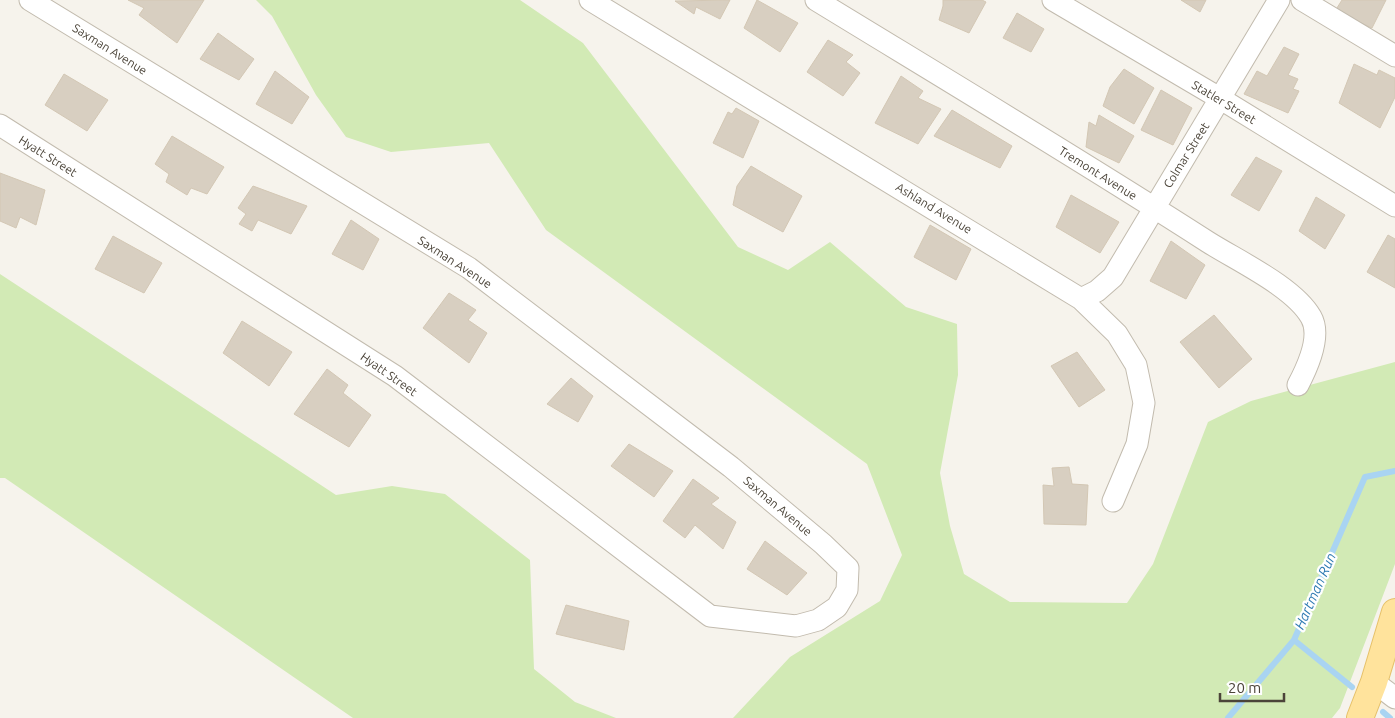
<svg xmlns="http://www.w3.org/2000/svg" width="1395" height="718" font-family="Ubuntu,sans-serif">
	<rect width="100%" height="100%" fill="#f6f3ec"/>
	<!-- green -->
	<path fill="#d2eab5" d="M256 0H520L583 43 738 247 788 270 830 242 906 307 957 324 958 375 940 473 950 526 964 574 1010 602 1127 603 1153 564 1208 422 1251 401 1395 362V564L1340 708 1332 718H733L790 657 880 601 902 555 867 464 546 230 489 143 391 152 346 137 316 95 272 16Z
		M0 274 336 495 392 486 445 494 530 560 534 669 575 702 616 718H353L5 478H0Z"/>
	<g fill="none" stroke-linecap="round" stroke-linejoin="round">
		<!-- stream -->
		<path stroke="#a9d4f2" stroke-width="6" d="M1294 640 1352 687
			M1383 712 1390 718
			M1228 718 1294 640 1365 477 1395 471"/>
	</g>
	<!-- building -->
	<path fill="#d8cfc1" stroke="#d3c7b4" d="M128 0H204L177 43 139 15 144 8Z
		M730 0 720 19 696 7 694 14 675 1Z
		M757 0 798 23 780 52 744 28Z
		M943 0H982L986 2 969 33 939 20 943 6Z
		M1181 0H1206L1200 12Z
		M1342 0H1386L1372 28 1335 11Z
		M1017 13 1044 29 1031 52 1003 38Z
		M218 33 254 59 239 80 200 59Z
		M828 40 853 55 846 62 860 73 843 96 807 72Z
		M1284 47 1299 54 1288 75 1298 79 1293 89 1299 91 1288 113 1244 94 1257 71 1267 76Z
		M1354 64 1377 75 1379 70 1395 78V97L1380 128 1339 103Z
		M1124 69 1154 88 1134 124 1103 106 1110 87Z
		M275 71 309 97 292 124 256 104Z
		M64 74 108 100 87 131 45 105Z
		M901 76 923 91 918 98 941 109 918 144 875 123Z
		M1161 90 1192 108 1173 145 1141 130Z
		M736 108 759 121 743 158 713 143 728 112 732 114Z
		M952 110 1012 146 1000 168 934 136Z
		M1099 115 1134 136 1119 163 1086 147 1089 122 1096 126Z
		M172 136 224 167 207 194 191 188 187 195 166 182 169 174 155 164Z
		M1256 157 1282 171 1259 211 1231 195Z
		M751 166 802 196 783 232 733 205 737 186Z
		M0 173 45 190 36 225 20 217 16 228 0 221Z
		M253 186 307 206 291 234 258 220 252 231 239 224 246 214 238 208Z
		M1071 195 1119 222 1100 253 1056 227Z
		M1316 197 1345 215 1325 249 1299 231Z
		M351 220 379 239 363 270 332 254Z
		M930 225 971 249 956 280 914 257Z
		M1388 235 1395 239V288L1367 272Z
		M113 236 162 263 144 293 95 269Z
		M1171 241 1205 265 1186 299 1150 281Z
		M449 293 476 310 468 320 487 333 469 363 423 328Z
		M1214 315 1252 359 1219 388 1180 342Z
		M242 321 292 352 269 386 223 353Z
		M1077 352 1105 390 1079 407 1051 366Z
		M327 369 348 385 343 393 371 415 349 447 294 414Z
		M571 378 593 396 578 422 547 404Z
		M629 444 673 471 654 497 611 466Z
		M1069 467 1072 484 1088 485 1086 525 1044 524 1043 485 1054 486 1052 468Z
		M693 479 719 498 711 504 736 522 723 549 695 525 685 538 663 521Z
		M765 541 807 573 787 595 747 569Z
		M566 605 629 621 624 650 556 634Z"/>
	<g fill="none" stroke-linecap="round" stroke-linejoin="round">
		<!-- minor casing -->
		<g stroke="#c2bbae" stroke-width="23">
			<path id="minor" d="M590 0 1081 299 1117 334 1136 365 1144 403 1137 444 1113 501
				M816 0C947 80 1079 159 1208 242 1238 261 1294 287 1311 317 1322 336 1307 368 1298 385
				M1053 0 1221 99 1395 206
				M1302 0 1395 56
				M0 125 395 376 710 616 796 626 818 620 837 607 847 590 848 568 823 544 731 467 469 268 30 0
				M1081 299 1097 291 1113 277 1279 0
				M1374 682 1395 698"/>
		</g>
		<!-- major casing -->
		<g stroke="#e6c16a" stroke-width="28">
			<path id="major" d="M1360 718 1374 682 1395 612"/>
		</g>
		<!-- minor -->
		<use href="#minor" stroke="#fff" stroke-width="21"/>
		<!-- major -->
		<use href="#major" stroke="#ffe39c" stroke-width="26"/>
	</g>
	<g text-anchor="middle" dominant-baseline="central" stroke-width="4.5" stroke-linejoin="round" paint-order="stroke">
		<!-- street labels -->
		<g font-size="12" fill="#4b4439" stroke="#fff">
			<text transform="translate(110 49) rotate(32)">Saxman Avenue</text>
			<text transform="translate(1224 102) rotate(31)">Statler Street</text>
			<text transform="translate(1186 155) rotate(-58)">Colmar Street</text>
			<text transform="translate(48 156) rotate(32)">Hyatt Street</text>
			<text transform="translate(1098 173) rotate(32)">Tremont Avenue</text>
			<text transform="translate(934 208) rotate(31)">Ashland Avenue</text>
			<text transform="translate(455 262) rotate(33)">Saxman Avenue</text>
			<text transform="translate(389 374) rotate(35)">Hyatt Street</text>
			<text transform="translate(778 506) rotate(40)">Saxman Avenue</text>
		</g>
		<!-- water labels -->
		<g font-size="14" font-style="italic" fill="#2e7ab2" stroke="#fff">
			<text transform="translate(1315 591) rotate(-66)">Hartman Run</text>
		</g>
	</g>
	<!-- scale -->
	<path d="M1220 693v8h64v-8" fill="none" stroke="#4b4439" stroke-width="2.5"/>
	<text x="1228" y="693" font-size="15" fill="#4b4439" stroke="#ffffff" stroke-width="4" paint-order="stroke">20 m</text>
</svg>
